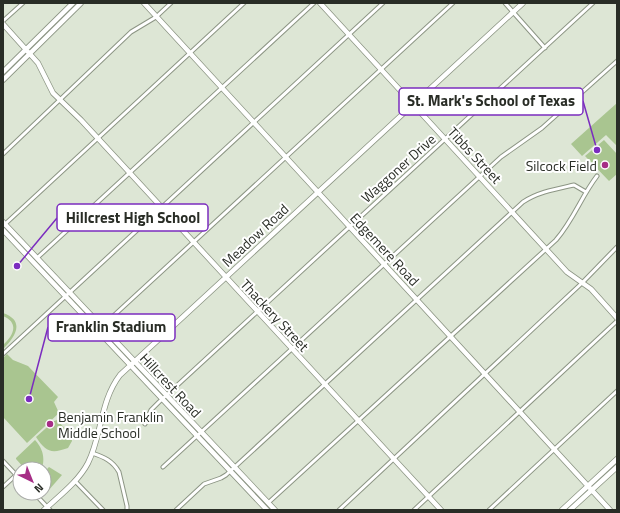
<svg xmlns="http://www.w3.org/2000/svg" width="620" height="513" font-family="'Titillium Web',sans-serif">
	<rect width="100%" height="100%" fill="#dde6d5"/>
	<!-- grass -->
	<path fill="#a9c590" d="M617 103V146L606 135 582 156 571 144Z
		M604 140 617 154V174L609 181 585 156Z
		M3 313C26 321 15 337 3 349V345C13 336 20 323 3 316Z
		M7 354 13 360 28 366 58 397 54 402 59 413 27 443 3 417V358Z
		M57 420 71 435 72 441 68 448C51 454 46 452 36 437L54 421Z
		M35 440C43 449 45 457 42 469H25L16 459V458Z
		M49 467 62 475 48 491 44 489V472Z"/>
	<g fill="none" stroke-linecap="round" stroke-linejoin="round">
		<!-- street casing -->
		<g stroke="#8c9584" stroke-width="5">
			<path id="street" d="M505 3 545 48
				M3 21 23 3
				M3 154 131 32 156 17 171 3
				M3 226 244 3
				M37 258 314 3
				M97 331 453 3
				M3 354 383 3
				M145 424 151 410 159 402 593 3
				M92 453C104 457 113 461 119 472L127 506V510
				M3 461 20 479
				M163 467 501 157 542 128 617 61
				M75 481 103 510
				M3 487 16 475
				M34 493 50 510
				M268 503 556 240C574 219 581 197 597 176
				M176 510 204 484 221 478 226 475 523 202C538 192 556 189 574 185L586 192
				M339 510 582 283 617 247
				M414 510 617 321
				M489 510 617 391"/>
		</g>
		<!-- secondary casing -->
		<g stroke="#8c9584" stroke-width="6">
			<path id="secondary" d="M144 3 610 510
				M320 3 567 272 591 289 617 318
				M3 24 38 63 53 93 81 120 441 510
				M3 72 73 3
				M3 80 81 3
				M3 222 275 510
				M3 230 267 510
				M44 510C59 496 78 482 88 463 102 435 100 401 120 375L523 3
				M562 510 617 459
				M570 510 617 467"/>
		</g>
		<!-- street -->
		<use href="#street" stroke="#fff" stroke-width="3"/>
		<!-- secondary -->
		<use href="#secondary" stroke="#fff" stroke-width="4.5"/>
	</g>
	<!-- markers -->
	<g fill="#a62e86" stroke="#fff" stroke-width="1.5">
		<circle cx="605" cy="165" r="4"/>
		<circle cx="50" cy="424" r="4"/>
	</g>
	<g text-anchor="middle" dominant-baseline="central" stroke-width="4" stroke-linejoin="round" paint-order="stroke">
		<!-- street labels -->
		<g font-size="14" fill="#292d26" stroke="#fff">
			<text transform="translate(475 155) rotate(47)">Tibbs Street</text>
			<text transform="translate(398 168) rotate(-42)">Waggoner Drive</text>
			<text transform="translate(255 235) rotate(-43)">Meadow Road</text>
			<text transform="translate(385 249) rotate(47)">Edgemere Road</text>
			<text transform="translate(275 315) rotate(47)">Thackery Street</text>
			<text transform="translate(171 385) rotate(47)">Hillcrest Road</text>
		</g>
		<!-- poi labels -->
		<g font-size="14" fill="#292d26" stroke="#fff" text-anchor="end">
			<text x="597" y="165">Silcock Field</text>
			<text x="58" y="416" text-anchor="start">Benjamin Franklin<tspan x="58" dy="16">Middle School</tspan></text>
		</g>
	</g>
	<!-- callouts -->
	<path fill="none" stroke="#7b2cbf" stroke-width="1.5" d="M597 150L583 101M17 266L57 218M29 399L48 327"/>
	<g fill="#7b2cbf" stroke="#fff" stroke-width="1.5">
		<circle cx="597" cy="150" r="4"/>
		<circle cx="17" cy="266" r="4"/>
		<circle cx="29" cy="399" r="4"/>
	</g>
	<g fill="#fff" stroke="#7b2cbf" stroke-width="1.5">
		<rect x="399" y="88" width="184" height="27" rx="4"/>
		<rect x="57" y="204" width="151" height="27" rx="4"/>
		<rect x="48" y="314" width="127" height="27" rx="4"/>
	</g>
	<g font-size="15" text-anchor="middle" font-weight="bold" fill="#292d26">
		<text x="491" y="106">St. Mark's School of Texas</text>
		<text x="133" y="223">Hillcrest High School</text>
		<text x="111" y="332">Franklin Stadium</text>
	</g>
	<!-- border -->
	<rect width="620" height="513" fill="none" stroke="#292d26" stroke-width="8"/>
	<!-- north arrow -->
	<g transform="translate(32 481) rotate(137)"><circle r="19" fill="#ffffff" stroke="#a9aba8"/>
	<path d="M0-3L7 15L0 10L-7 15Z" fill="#a62e86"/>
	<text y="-6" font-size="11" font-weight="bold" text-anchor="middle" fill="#292d26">N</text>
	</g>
</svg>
